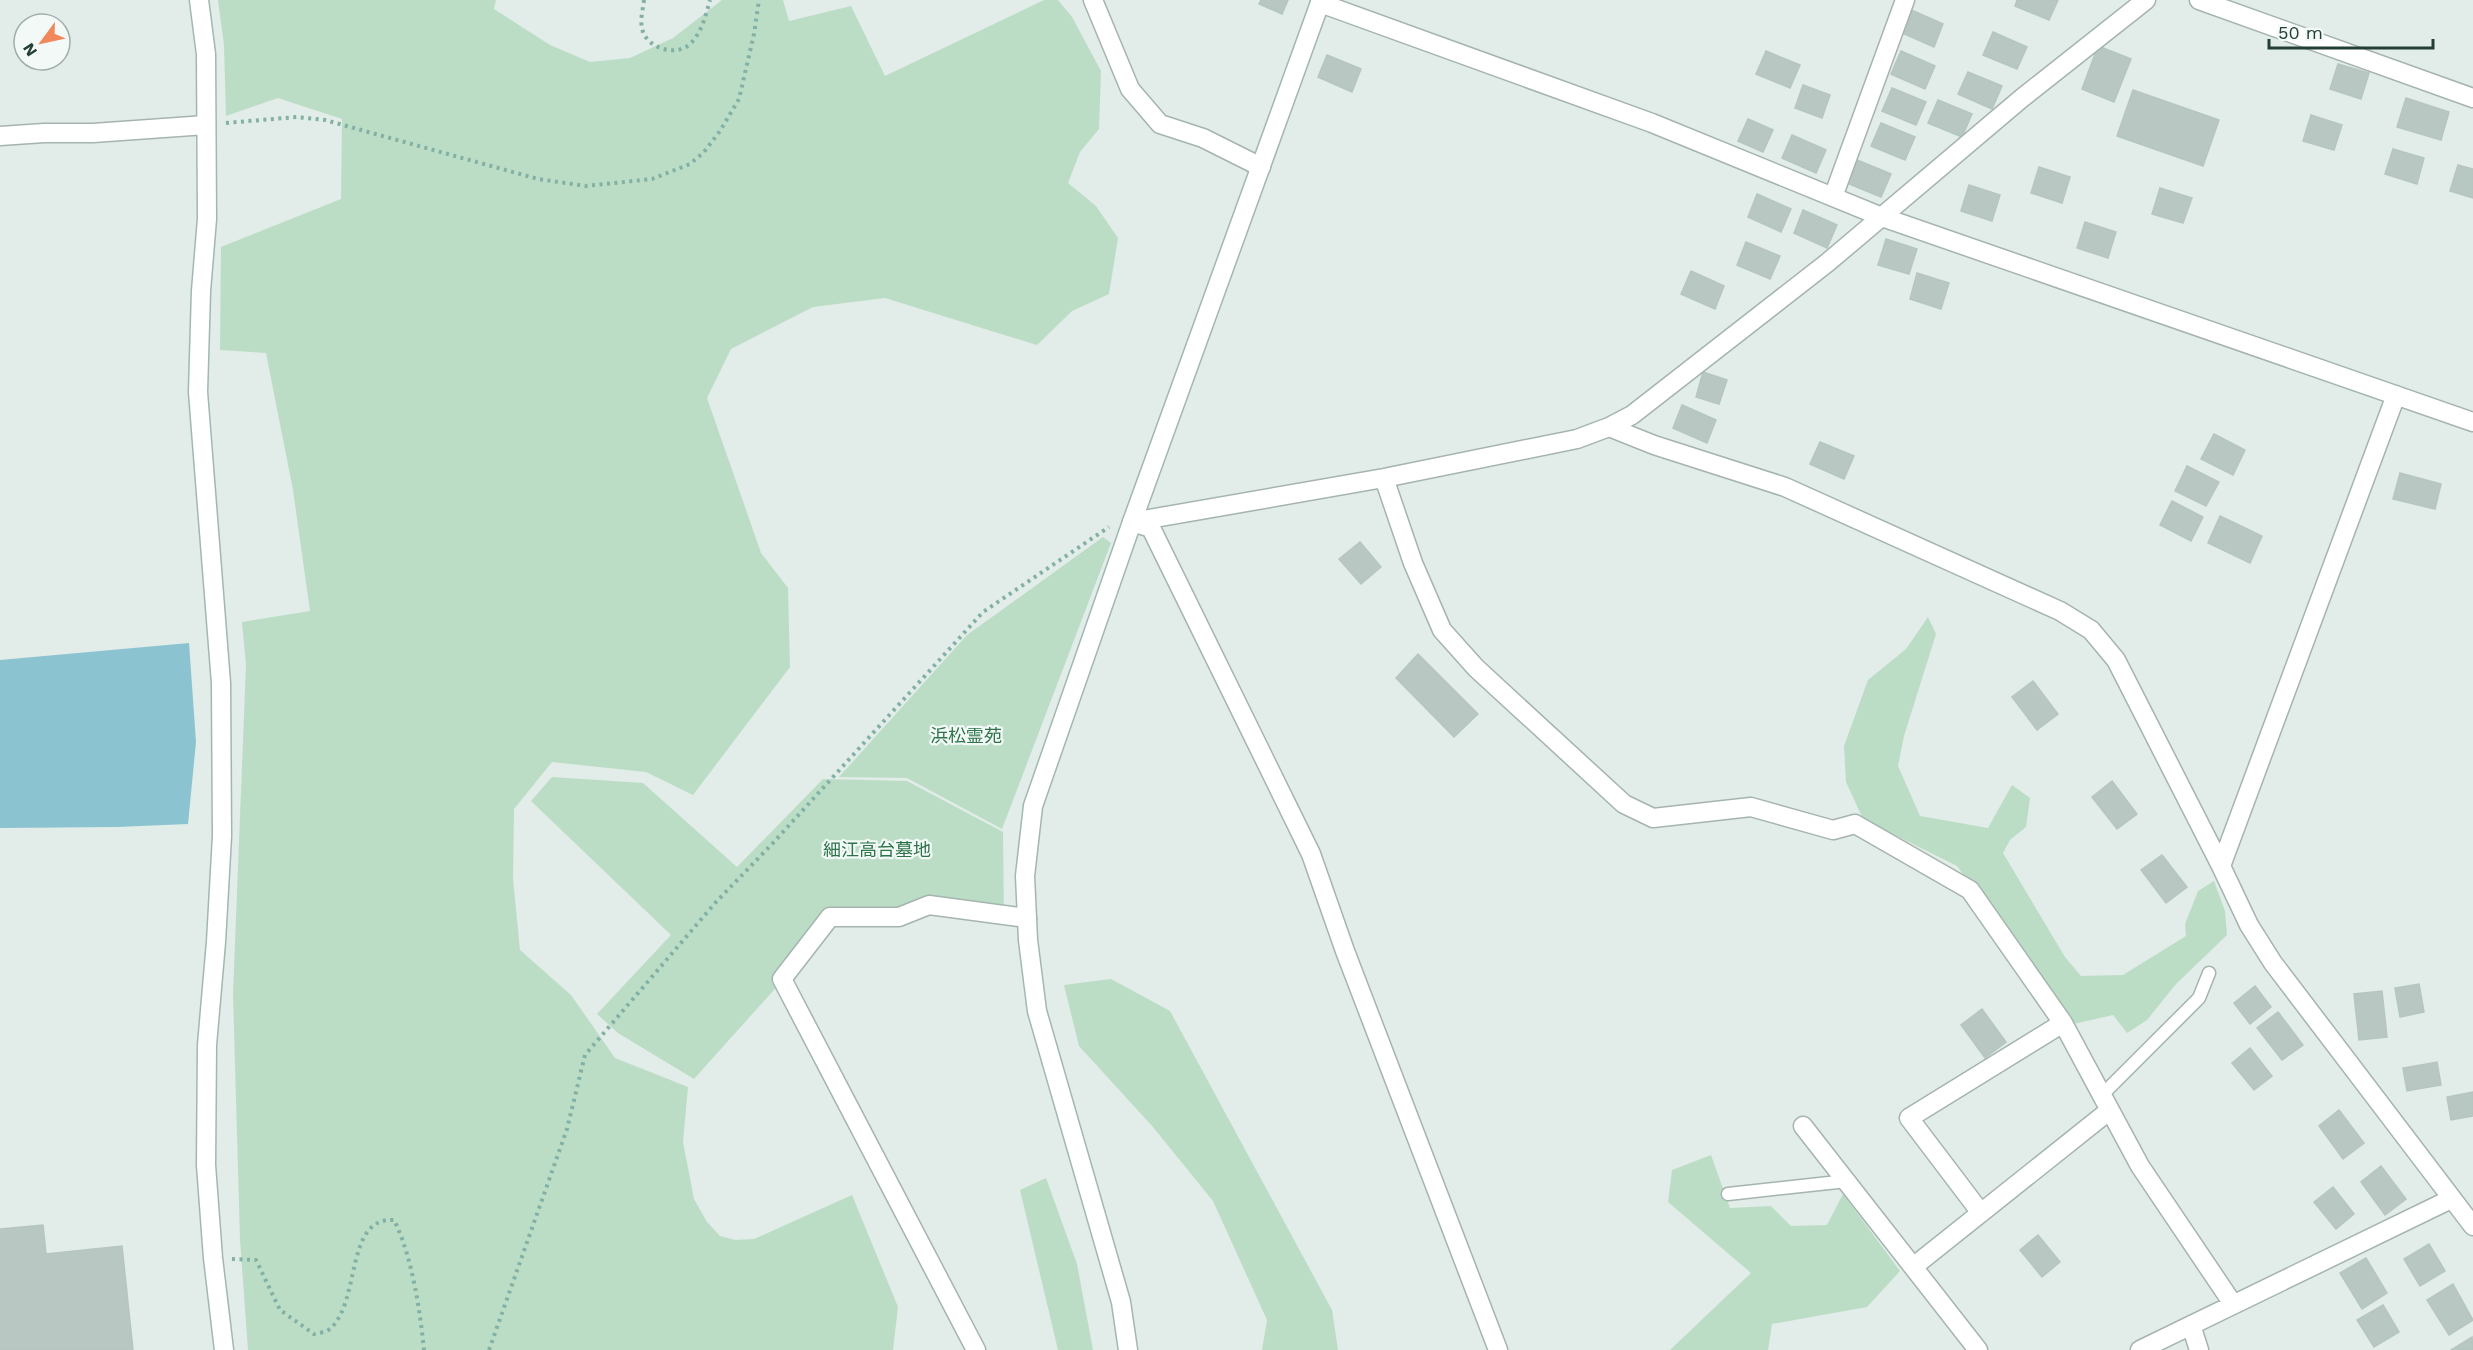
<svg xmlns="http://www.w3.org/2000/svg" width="2473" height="1350" font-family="'Work Sans','Noto Sans JP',sans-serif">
	<rect width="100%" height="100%" fill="#e2ece8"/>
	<!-- green -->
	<path fill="#bbddc6" d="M218 0H496L494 9 550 45 590 62 630 58 673 38 722 0H783L789 21 851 6 885 76 1044 0H1058L1072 17 1101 71 1099 129 1080 152 1068 183 1096 206 1118 238 1109 294 1072 311 1037 345 885 298 813 307 731 349 707 398 761 553 788 588 790 667 693 795 646 772 552 762 514 809 513 879 520 950 571 995 615 1058 688 1087 683 1142 694 1199 707 1222 720 1236 735 1240 754 1239 852 1195 898 1307 893 1350H248L240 1239 233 994 246 665 242 622 310 611 293 490 266 353 220 350 221 247 341 199 342 119 278 98 226 116 224 45Z
		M1103 537 1111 543 1002 829 907 778 839 777 967 635Z
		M1928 617 1936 634 1904 736 1898 766 1920 816 1988 828 2012 785 2030 798 2026 827 2010 840 2003 853 2065 957 2081 976 2123 975 2186 936 2185 924 2198 891 2214 881 2225 911 2227 935 2176 984 2147 1020 2127 1033 2113 1015 2069 1025 2039 977 1957 866 1863 819 1846 782 1844 746 1868 680 1906 649Z
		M552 777 643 783 737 867 823 779 907 781 1003 832 1004 925 926 909 841 915 694 1079 618 1033 597 1014 671 935 531 801Z
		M1111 979 1170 1011 1332 1310 1338 1350H1262L1267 1320 1213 1201 1153 1127 1079 1046 1064 985Z
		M1711 1155 1730 1208 1771 1206 1791 1226 1827 1225 1843 1194 1900 1271 1867 1307 1772 1324 1768 1350H1670L1751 1273 1668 1202 1672 1170Z
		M1046 1178 1077 1264 1093 1350H1058L1020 1190Z"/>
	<!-- water -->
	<path fill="#8bc3d1" d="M189 643 196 742 188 824 117 827 0 828V660Z"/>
	<!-- building -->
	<path fill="#b8c7c2" stroke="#b5c6c0" stroke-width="1.5" d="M1261 0H1288L1282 14 1259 4Z
		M2017 0H2058L2049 20 2015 6Z
		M1909 9 1943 24 1934 47 1900 32Z
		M1993 32 2027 47 2017 69 1983 55Z
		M2098 46 2131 59 2114 102 2082 89Z
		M1766 51 1800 65 1790 88 1756 74Z
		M1901 51 1935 66 1925 89 1891 74Z
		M1327 55 1361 69 1352 92 1318 77Z
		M2338 64 2369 73 2361 99 2330 89Z
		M1968 72 2002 86 1992 109 1958 94Z
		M1803 85 1830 95 1822 118 1795 108Z
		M1892 88 1926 102 1916 125 1882 111Z
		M2133 90 2219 120 2203 166 2117 136Z
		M2406 98 2449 112 2441 140 2397 127Z
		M1938 100 1972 114 1962 137 1928 123Z
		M2311 115 2342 125 2334 150 2303 141Z
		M1748 119 1773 130 1763 152 1738 141Z
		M1881 123 1915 137 1905 160 1871 146Z
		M1792 135 1826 150 1816 173 1782 158Z
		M2393 149 2424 158 2417 184 2385 174Z
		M1857 160 1891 174 1881 197 1847 183Z
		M2458 165 2473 169V198L2450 191Z
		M2039 167 2070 177 2062 203 2031 193Z
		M1969 185 2000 195 1992 221 1961 211Z
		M2160 188 2192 198 2183 223 2152 214Z
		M1757 194 1791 209 1781 232 1748 217Z
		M1803 210 1837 225 1827 248 1794 233Z
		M2085 222 2116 232 2108 258 2077 248Z
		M1886 239 1917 249 1909 274 1878 265Z
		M1746 242 1780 256 1770 279 1737 265Z
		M1691 271 1724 286 1715 309 1681 294Z
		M1917 273 1949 283 1941 309 1910 299Z
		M1703 372 1727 380 1719 404 1696 397Z
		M1682 405 1716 420 1707 443 1673 428Z
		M2214 434 2245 450 2233 475 2201 459Z
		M1820 442 1854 456 1844 479 1810 464Z
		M2187 466 2219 482 2206 506 2175 491Z
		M2400 473 2441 484 2435 509 2393 499Z
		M2172 501 2203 517 2191 541 2160 525Z
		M2220 516 2262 536 2250 563 2208 543Z
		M1360 542 1381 567 1361 584 1339 559Z
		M1418 654 1478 714 1454 737 1396 678Z
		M2033 681 2058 714 2037 730 2012 697Z
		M2112 781 2137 814 2117 829 2092 797Z
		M2162 855 2187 887 2166 903 2141 870Z
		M2419 984 2424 1012 2400 1017 2395 988Z
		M2255 986 2271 1007 2250 1024 2234 1003Z
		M2382 991 2387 1037 2359 1040 2354 994Z
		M1982 1009 2006 1042 1985 1058 1961 1025Z
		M2278 1012 2303 1045 2282 1060 2257 1028Z
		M2250 1048 2272 1076 2254 1090 2232 1063Z
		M2437 1062 2441 1085 2407 1091 2403 1068Z
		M2473 1092V1116L2451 1120 2447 1097Z
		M2339 1110 2364 1143 2343 1159 2319 1126Z
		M2381 1166 2406 1199 2385 1215 2361 1182Z
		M2333 1187 2354 1214 2336 1229 2314 1202Z
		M43 1225 46 1254 122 1246 133 1350H0V1229Z
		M2038 1235 2060 1262 2042 1277 2020 1250Z
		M2429 1244 2445 1271 2420 1286 2404 1259Z
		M2366 1258 2387 1293 2362 1309 2340 1273Z
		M2453 1284 2473 1320 2449 1335 2427 1300Z
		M2383 1305 2399 1332 2374 1347 2357 1320Z
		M2472 1337 2473 1350H2451Z"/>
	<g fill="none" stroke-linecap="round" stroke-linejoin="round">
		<!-- lane casing -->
		<g stroke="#a5b4af" stroke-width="15">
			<path id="lane" d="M2102 1095 2199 998 2209 973
				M1728 1194 1847 1181"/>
		</g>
		<!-- street casing -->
		<g stroke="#a5b4af" stroke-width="21">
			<path id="street" d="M1093 0 1130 89 1160 124 1203 138 1261 167
				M2199 0 2473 98
				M1320 3 1652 123 1882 217 2473 422
				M0 136 44 133H93L206 125
				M1833 197 1905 0
				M1609 427 1632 415 1827 263 2022 98 2146 0
				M1384 478 1413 563 1442 630 1476 668 1624 804 1653 818 1751 807 1833 830 1855 824 1970 890 2063 1023 2140 1166 2233 1304
				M1132 522 1384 478 1577 439 1609 427 1654 445 1785 487 2060 611 2091 630 2116 660 2221 866 2249 925 2273 963 2473 1226
				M1132 522 1151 528 1311 854 1345 951 1498 1350
				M2221 866 2396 395
				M1803 1126 1978 1350
				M1981 1213 1909 1118 2063 1023
				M1913 1267 2110 1110
				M2191 1325 2199 1350
				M976 1350 782 979 830 917H899L929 905 1027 918
				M2140 1350 2451 1199"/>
		</g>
		<!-- secondary casing -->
		<g stroke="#a1b8b1" stroke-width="21">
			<path id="secondary" d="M199 0 206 54 207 219 201 291 198 392 221 683 222 836 216 942 207 1045 206 1165 213 1258 224 1350
				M1128 1350 1121 1302 1037 1011 1028 940 1025 876 1033 806 1132 522 1321 0"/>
		</g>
		<!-- path -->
		<path stroke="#83b0a4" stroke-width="4" stroke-dasharray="3 4.5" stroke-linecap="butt" d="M644 0C643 9 640 20 642 28 645 48 677 58 691 43 702 32 706 14 710 0
			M226 123 297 117 325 120 538 179 586 186 652 179 690 164 704 152 720 131 739 99 754 34 759 0
			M232 1259 256 1260 280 1310 314 1334C319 1333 327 1332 331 1328 361 1299 345 1217 394 1220 412 1256 420 1310 424 1350
			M489 1350 567 1129 585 1055 716 902 773 843 983 612 1109 527"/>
		<!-- lane -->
		<use href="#lane" stroke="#fff" stroke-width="12"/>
		<!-- street -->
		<use href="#street" stroke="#fff" stroke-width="18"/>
		<!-- secondary -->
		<use href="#secondary" stroke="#fff" stroke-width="18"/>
	</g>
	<g text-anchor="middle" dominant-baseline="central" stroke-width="4.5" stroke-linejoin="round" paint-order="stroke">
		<!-- park labels -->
		<g font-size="18" fill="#2d744b" stroke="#f3f9f6">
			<text x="966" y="735">浜松霊苑</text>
			<text x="877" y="849">細江高台墓地</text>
		</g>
	</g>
	<!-- north arrow -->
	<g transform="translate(42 42) rotate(237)"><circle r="28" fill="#f3f9f6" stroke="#9faeaa" stroke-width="1.5"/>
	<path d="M0-4.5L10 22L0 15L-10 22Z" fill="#f1875c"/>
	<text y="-9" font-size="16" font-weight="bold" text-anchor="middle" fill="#223e37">N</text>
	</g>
	<!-- scale -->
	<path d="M2269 39v9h164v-9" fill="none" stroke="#223e37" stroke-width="3"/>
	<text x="2278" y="39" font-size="18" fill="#223e37" stroke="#f3f9f6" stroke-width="4.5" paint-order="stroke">50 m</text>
</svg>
